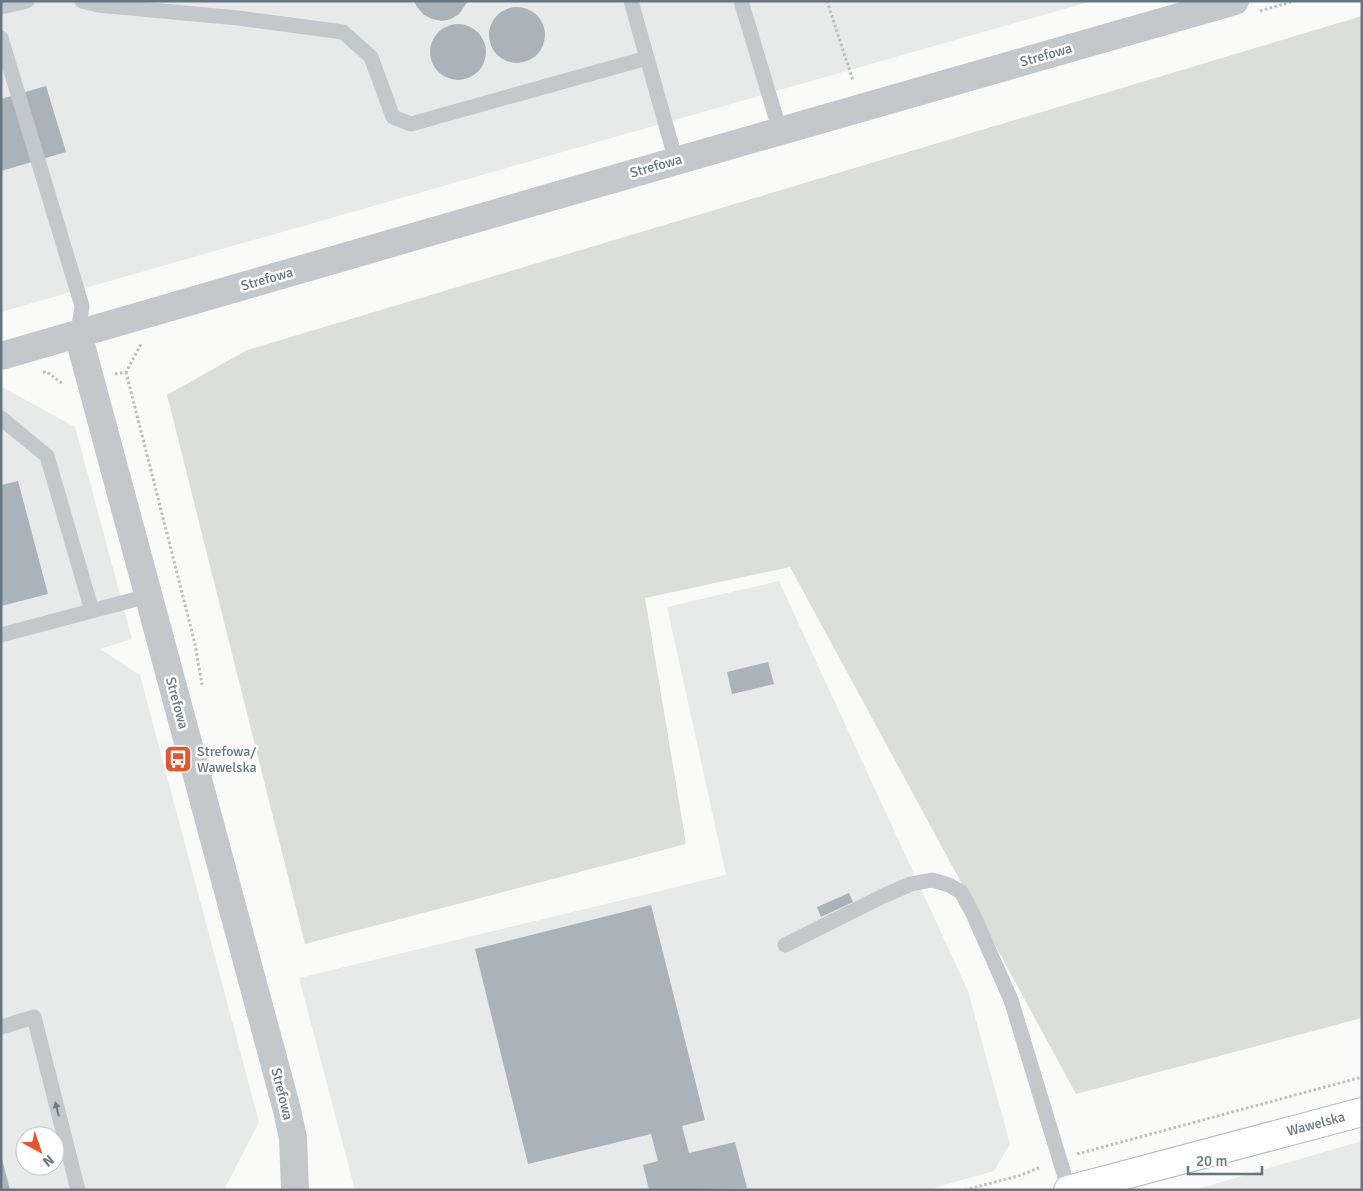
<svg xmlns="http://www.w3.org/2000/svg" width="1363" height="1191" font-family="Signika,sans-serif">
	<rect width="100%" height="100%" fill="#fafaf8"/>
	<!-- built -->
	<path fill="#e8e9e9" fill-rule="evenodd" d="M1 1H1092L1 312Z
		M2 387 75 427 132 639 100 649 140 675 259 1122 224 1190H1ZM25 1136H55V1166H25Z
		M779 581 968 991 1010 1144 994 1171 926 1190H355L299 978 726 875 667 607Z
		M1362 1141V1190H1194Z"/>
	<!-- green -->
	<path fill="#dadfd7" d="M1362 16V1018L1076 1094 790 567 645 598 686 844 305 944 167 395 247 350Z"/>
	<!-- building -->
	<path fill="#aab3b9" d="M414 1H468L459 14 451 19 442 21 432 19 424 15 417 7Z
		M489 35a28 28 0 1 1 56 0a28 28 0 1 1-56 0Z
		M430 52a28 28 0 1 1 56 0a28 28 0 1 1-56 0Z
		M46 86 66 152 1 171V99Z
		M18 481 48 594 1 606V485Z
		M768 662 774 684 732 694 727 672Z
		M849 893 853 902 821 917 817 907Z
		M651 905 705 1120 682 1126 689 1153 735 1142 747 1188 649 1190 643 1165 658 1161 651 1134 528 1164 475 949Z
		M1 1159H2L10 1190H1Z"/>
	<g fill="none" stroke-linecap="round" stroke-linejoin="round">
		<!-- secondary casing -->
		<g stroke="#b3babf" stroke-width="30">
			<path id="secondary" d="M1068 1190 1362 1112"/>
		</g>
		<!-- path -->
		<path stroke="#bbbfc2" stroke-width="3" stroke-dasharray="2.5 2.5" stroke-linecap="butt" d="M827 1 853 81
			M1260 11 1294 1
			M43 372H47L63 384
			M126 372 195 644 202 685
			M115 374 126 372 141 344
			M1077 1154 1362 1077
			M965 1190 1018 1176 1041 1167"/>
		<!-- lane -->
		<path stroke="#c3c8cc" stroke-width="15" d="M82 1 98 5 238 18 343 32 371 57 393 117 411 124 647 58
			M631 1 676 161
			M741 1 780 131
			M1 7 27 1
			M1 38 82 306 78 334
			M1 418 47 456 92 611
			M1 635 148 596
			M785 945 883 896 911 884 932 880 949 885 961 892 973 914 1011 1000 1069 1190
			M1 1027 34 1017 78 1190"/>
		<!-- street -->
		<path stroke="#c3c8cc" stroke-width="28" d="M78 334 287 1110 293 1138 295 1190
			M1 356 676 161 1235 1"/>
		<!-- secondary -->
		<use href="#secondary" stroke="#fff" stroke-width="28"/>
	</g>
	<!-- one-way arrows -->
	<defs><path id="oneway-solid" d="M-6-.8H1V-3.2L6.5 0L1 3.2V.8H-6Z" transform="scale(1.25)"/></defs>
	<use fill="#6a7a87" href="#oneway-solid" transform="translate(57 1109) rotate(-104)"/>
	<!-- icons -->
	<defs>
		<g id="bus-square" transform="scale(1.4375)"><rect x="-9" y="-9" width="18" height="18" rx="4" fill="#e4572e" stroke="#fff"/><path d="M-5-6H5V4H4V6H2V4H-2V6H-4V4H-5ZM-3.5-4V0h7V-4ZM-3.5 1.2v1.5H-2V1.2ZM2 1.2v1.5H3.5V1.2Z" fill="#fff"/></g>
	</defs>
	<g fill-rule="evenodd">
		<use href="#bus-square" x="178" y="759"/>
	</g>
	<g text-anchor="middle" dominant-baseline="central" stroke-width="5" stroke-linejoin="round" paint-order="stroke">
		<!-- street labels -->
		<g font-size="14" fill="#657683" stroke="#fff">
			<text transform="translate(1046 55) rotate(-16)">Strefowa</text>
			<text transform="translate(656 166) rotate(-16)">Strefowa</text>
			<text transform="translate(267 279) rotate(-16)">Strefowa</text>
			<text transform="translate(177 703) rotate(75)">Strefowa</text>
			<text transform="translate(282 1094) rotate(76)">Strefowa</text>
			<text transform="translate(1316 1124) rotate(-15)">Wawelska</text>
		</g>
		<!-- poi labels -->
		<g font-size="14" fill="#657683" stroke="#fff" text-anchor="start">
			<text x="197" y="751">Strefowa/<tspan x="197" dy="16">Wawelska</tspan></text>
		</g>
	</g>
	<!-- border -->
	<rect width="1363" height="1191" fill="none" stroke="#657683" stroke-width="5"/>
	<!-- north arrow -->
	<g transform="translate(40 1151) rotate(140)"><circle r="24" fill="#ffffff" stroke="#c1c8cd"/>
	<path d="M0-4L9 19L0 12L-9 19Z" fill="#e4572e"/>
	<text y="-8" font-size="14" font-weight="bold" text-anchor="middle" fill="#657683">N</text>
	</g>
	<!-- scale -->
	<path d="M1188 1166v8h74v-8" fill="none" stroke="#657683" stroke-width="2.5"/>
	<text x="1196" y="1166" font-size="15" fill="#657683" stroke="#ffffff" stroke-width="4" paint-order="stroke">20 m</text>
</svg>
